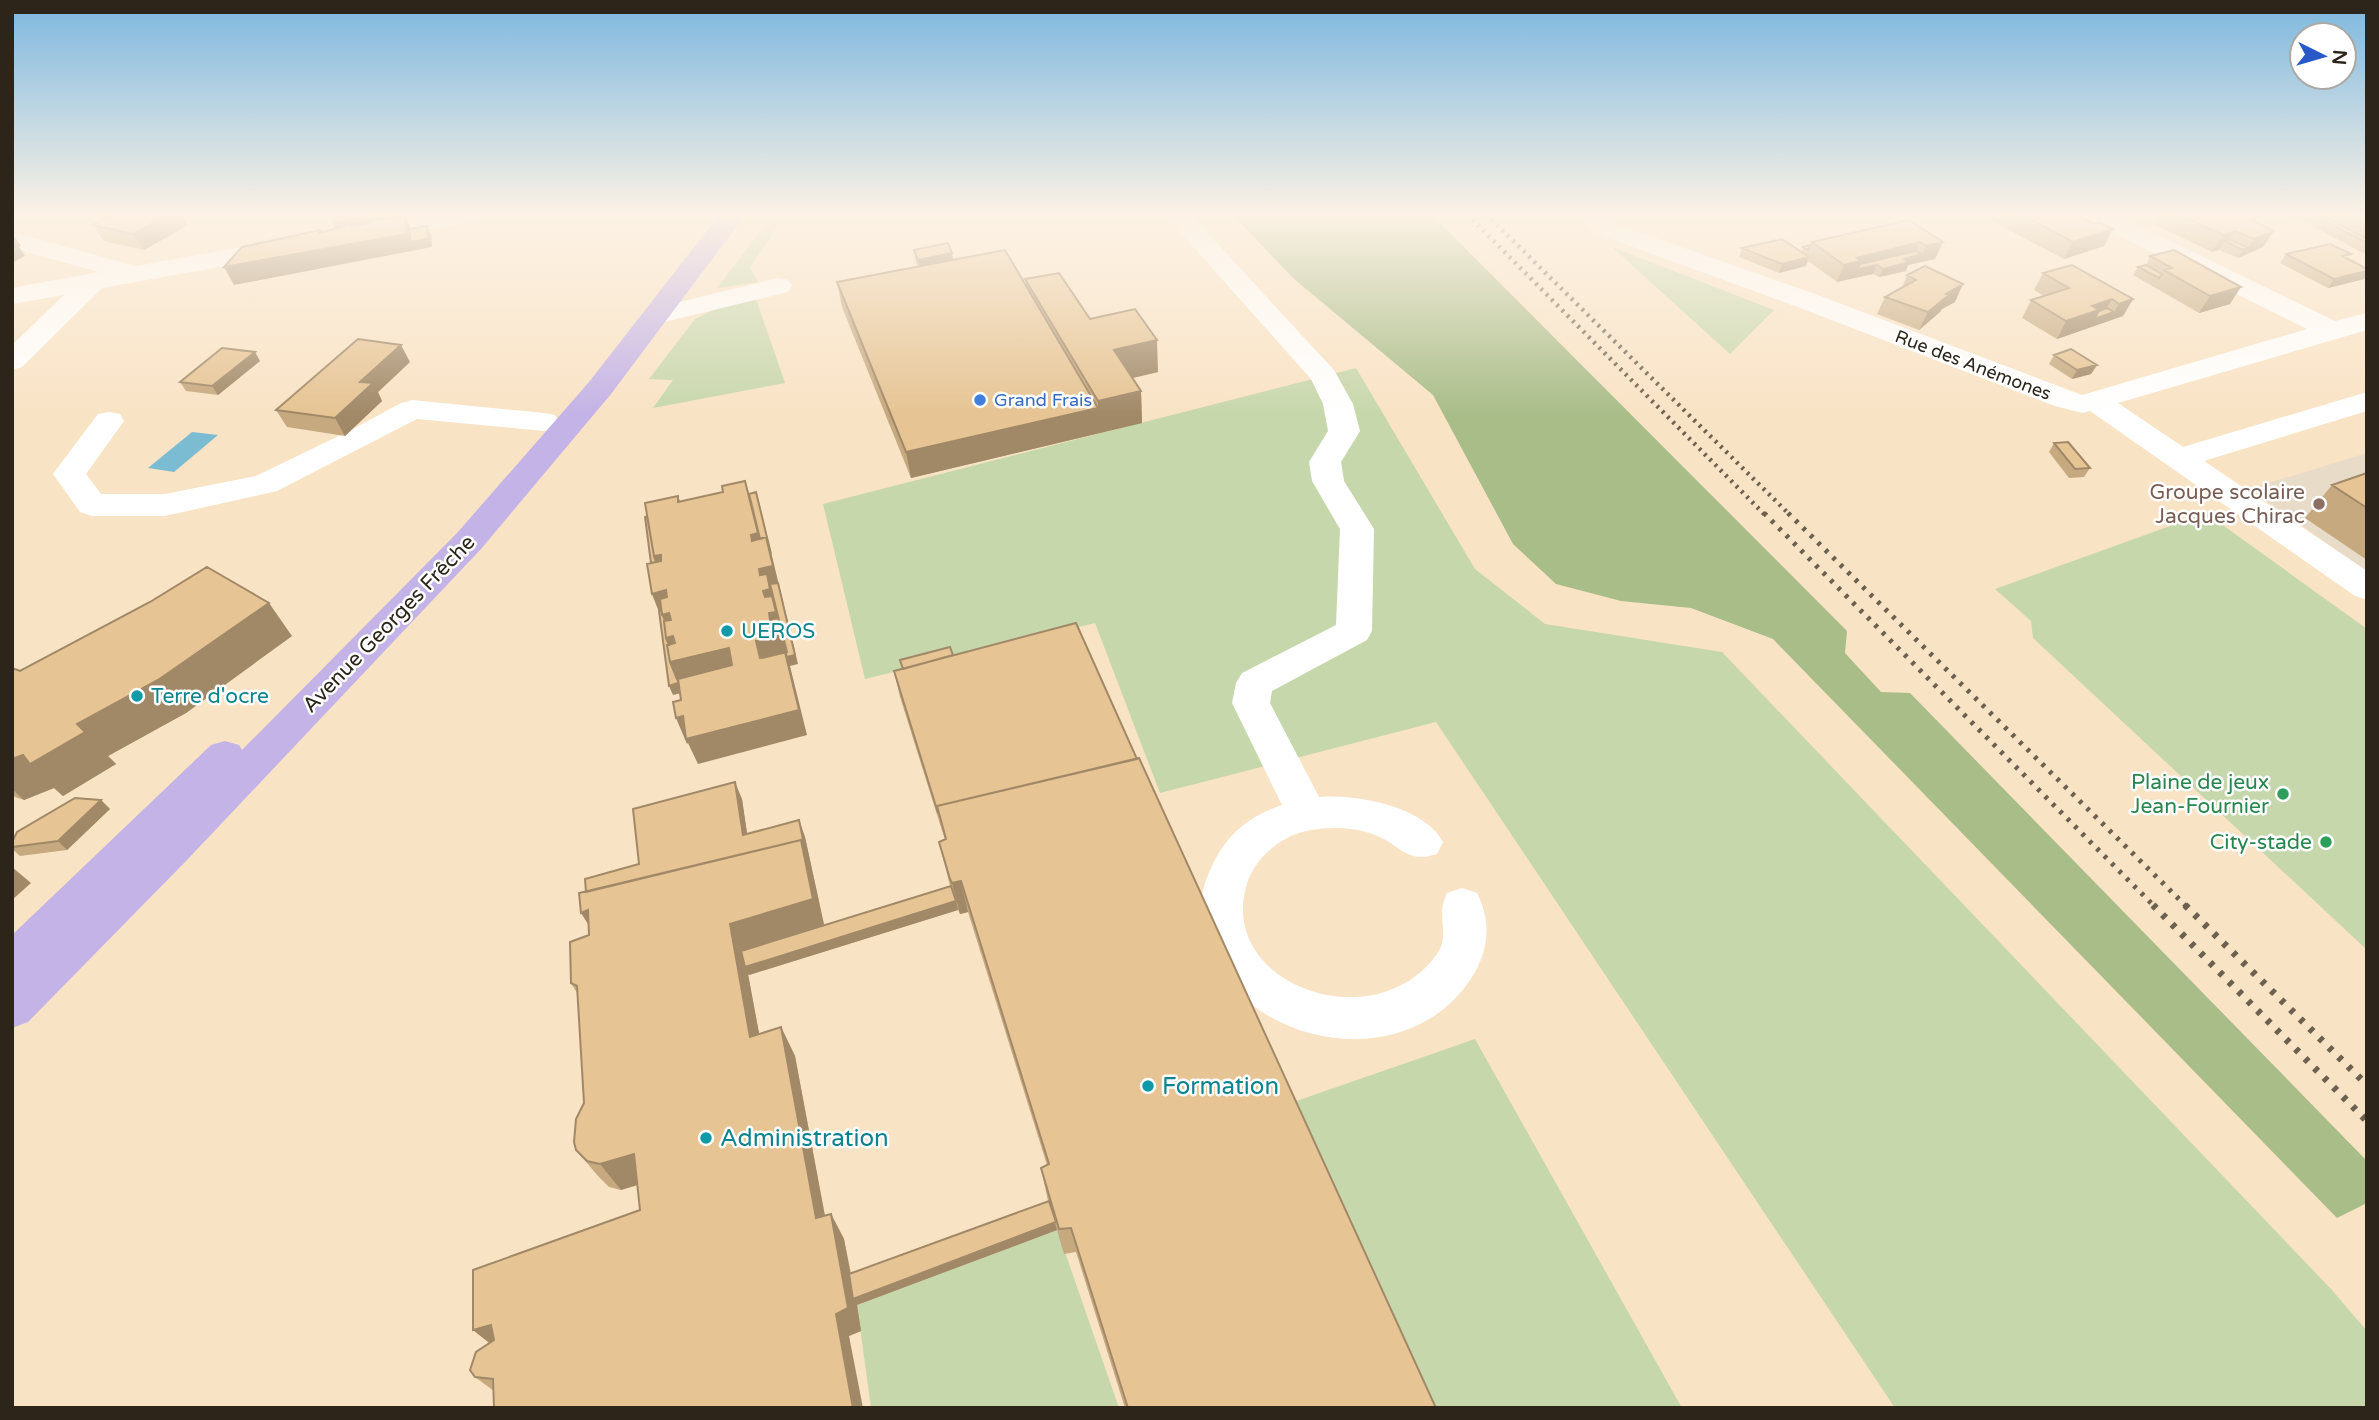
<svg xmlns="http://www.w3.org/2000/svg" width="2379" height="1420" font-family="'Varela Round',sans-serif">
	<rect width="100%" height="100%" fill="#f9e3c5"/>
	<!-- education -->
	<path fill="#e8dbc7" d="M2367 453V571L2249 489Z"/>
	<!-- green -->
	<path fill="#c7d7ac" d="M774 214H785L750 268 758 282 717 288Z
		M1612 247 1774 310 1730 354Z
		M756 299 785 383 653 408 673 380 649 379 695 319 719 307Z
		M1356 368 1475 569 1545 624 1722 652 2331 1289 2367 1331V1408H1895L1436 722 1160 793 1095 623 865 679 823 504Z
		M2206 513 2367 629V950L2033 638 2031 621 1995 589Z
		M1475 1039 1682 1408H1417L1282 1106Z
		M1057 1229 1119 1408H871L857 1305Z"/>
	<!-- forest -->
	<path fill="#a9bd89" d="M1232 214H1431L1847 631 1845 653 1881 692 1910 693 2367 1161V1203L2337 1218 1773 639 1691 608 1621 601 1556 584 1513 544 1433 395 1293 278Z"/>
	<!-- water -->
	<path fill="#7bbcd2" d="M192 432 218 435 174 472 148 468Z"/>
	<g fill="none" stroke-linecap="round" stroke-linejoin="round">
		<!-- minor -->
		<path fill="#fff" fill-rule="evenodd" d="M427 214H481L478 219 469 222 359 243 350 241 346 235 350 229Z
			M1164 214H1190L1334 370 1353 404 1360 431 1341 462 1344 481 1374 529 1372 631 1367 640 1272 691 1270 703 1319 797C1356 794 1424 806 1443 842L1437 854C1406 864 1401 845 1375 835 1351 825 1314 826 1291 836 1270 846 1252 864 1246 887 1219 985 1375 1041 1437 954 1451 934 1435 916 1447 893L1462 888 1477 893C1494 926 1487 959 1465 987 1401 1071 1257 1048 1213 957 1198 925 1196 898 1212 866 1227 834 1249 816 1282 805L1232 703 1236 683 1242 673 1336 625 1340 529 1312 481 1309 462 1328 431 1323 404 1311 379Z
			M1578 214H1605L1613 223 1815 294 2082 395 2307 329 2085 219 2082 214H2115L2335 321 2367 313V330L2118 403 2183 447 2367 392V411L2204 461 2367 571V600L2355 596 2090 411 2083 413 2055 406 1795 306 1595 233Z
			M12 232 136 266 286 239 295 241 299 247 295 253 286 255 102 288 22 367 12 370V345L64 295 12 304V288L99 272 12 248Z
			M778 278 788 280 792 286 788 292 656 324 646 322 642 316 646 310Z
			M412 400 544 413 555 415 559 422 555 429 544 431 417 419 277 491 165 516H92L80 512 53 474 98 414 109 412 120 414 124 421 86 474 101 494H165L256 476 351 430 401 403Z"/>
		<!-- major -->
		<path fill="#c4b3e6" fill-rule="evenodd" d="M720 214H746L611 394 481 549 187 860 28 1022 12 1028V935L211 745 225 741 239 745 242 750 457 533 589 382Z"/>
		<!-- rail-far2 -->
		<path stroke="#6c604f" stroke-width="4.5" stroke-dasharray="2.5 5" stroke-linecap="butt" d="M1467 214 1765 515
			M1486 214 1790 515"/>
		<!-- rail-far1 -->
		<path stroke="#6c604f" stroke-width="5" stroke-dasharray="3.5 7" stroke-linecap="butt" d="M1764 513 2155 907
			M1788 513 2187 907"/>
		<!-- rail -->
		<path stroke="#6c604f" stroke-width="7" stroke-dasharray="4.5 9" stroke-linecap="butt" d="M2153 905 2367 1121
			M2185 905 2367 1085"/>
	</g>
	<!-- wall -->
	<path fill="#c6a97f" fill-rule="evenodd" d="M93 214H181L188 225 144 250 104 241 93 225 106 218Z
		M1993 214H2076L2095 224 2104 246 2064 259 1990 220Z
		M2159 214H2257L2255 222 2263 247 2238 258 2219 250 2212 252 2153 224Z
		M2285 214H2367V252L2363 253 2301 220Z
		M1812 242H1943L1935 259 1908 265 1906 271 1879 277 1873 274 1837 282 1808 261 1806 266 1779 273 1739 257 1742 248 1802 252 1803 247 1810 245Z
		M914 250 953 260 1026 285 1025 279 1090 319 1158 372 1133 378 1141 391 1142 423 911 478 842 307 837 282 917 267Z
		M2174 250 2230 304 2199 313 2133 275 2138 267 2146 265 2150 256Z
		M2286 254 2364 279 2328 288 2280 263Z
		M2043 273 2133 299 2123 316 2057 339 2022 318 2031 300 2044 296 2034 290Z
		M1907 275 1955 302 1942 309 1940 312 1919 330 1877 314 1885 297 1902 288Z
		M2054 355 2097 365 2091 374 2072 379 2049 364Z
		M260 361 218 395 186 391 180 382Z
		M410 362 378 392 382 401 345 436 287 427 276 410Z
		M2054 443 2090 468 2084 477 2069 478 2049 452Z
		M2367 473V560L2305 518 2332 485Z
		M292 636 186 713 108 756 116 764 63 796 54 788 24 800 12 796V668L20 671Z
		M953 655 1137 759 1436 1408H1125L1076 1252 1064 1254 1057 1230 857 1305 861 1331 849 1336 494 1407V1391L475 1377 489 1343 473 1330 640 1210 637 1185 621 1190 609 1187 598 1176 576 1150 584 1103 577 993 571 983 589 935 586 892 639 864 742 799 747 834 799 820 805 837 824 925 950 886 939 842 945 840 900 697 894 671ZM958 910 960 914 968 912 1047 1165 1041 1168 1048 1201 851 1273 844 1239 831 1214 825 1216 795 1056 781 1027 759 1034 748 974 749 975Z
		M101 800 110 809 67 850 20 856 12 849V842Z"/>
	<!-- shaded-wall -->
	<path fill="#a18968" d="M167 214H181L188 225 144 250 133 234Z
		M381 214H404L411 228 412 232 427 226 431 235 432 247 234 285 224 267 319 233 320 230 326 240 337 232 333 223Z
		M2259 215 2248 232 2249 219Z
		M2113 229 2104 246 2064 259 2073 242Z
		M2235 231 2227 242 2225 241 2220 249 2212 252 2223 235Z
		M2274 231 2263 247 2238 258 2243 250 2248 248 2254 239Z
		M12 233 21 246 19 247 25 256 12 263Z
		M1920 242 1914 256 1922 254 1926 246 1943 242 1935 259 1908 265 1906 271 1879 277 1883 269 1877 265 1873 274 1854 278 1858 269 1854 278 1837 282 1844 265 1857 258Z
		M952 253 957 284 924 291 918 260Z
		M1809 257 1806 266 1779 273 1782 264Z
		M2367 271V275L2364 279 2328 288 2334 279Z
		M1963 284 1955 302 1942 309 1940 312 1919 330 1928 312 1946 294Z
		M2241 287 2230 304 2199 313 2210 296Z
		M2112 299 2102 316 2114 312 2119 304 2133 299 2123 316 2057 339 2066 321 2092 306Z
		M1157 340 1158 372 1115 382 1114 350Z
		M401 345 410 362 378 392 382 401 345 436 335 418 360 382Z
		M255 352 260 361 218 395 212 386Z
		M2097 365 2091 374 2072 379 2077 370Z
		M1141 391 1142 423 911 478 906 452 1098 408V401Z
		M745 481 753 507 756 492 759 502 798 664 790 666 807 735 698 764 688 743 687 744 676 718 766 672 661 555 672 587 658 590 654 556 678 502V496L686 518Z
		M666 590 729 648 739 678 673 695 669 686 670 662 662 620 652 594Z
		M269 603 292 636 186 713 108 756 116 764 63 796 54 788 24 800 12 789V759Z
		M735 782 742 799 750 853 743 835Z
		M101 800 110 809 67 850 58 841Z
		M799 820 805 837 825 929 956 901 958 910 749 975 748 974 765 1065 750 1037 730 924H598Z
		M12 867 31 883 12 900Z
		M961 881 968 912 960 914 952 883Z
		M588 910 600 943 581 913Z
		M781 1027 795 1056 830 1243 816 1218Z
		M634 1154 654 1180 621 1190 600 1164Z
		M831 1214 844 1239 855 1298 1055 1223 1057 1230 857 1305 861 1331 849 1336 863 1408H853L836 1314Z
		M491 1325 500 1351 473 1330Z"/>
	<!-- building -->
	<path fill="#e6c494" stroke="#a18968" stroke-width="2" d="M112 214H167L133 234 93 225Z
		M340 214H381L333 223Z
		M2020 214H2076L2095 224 2099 222 2113 229 2073 242Z
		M2178 214H2257L2259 215 2249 219 2274 231 2254 239 2235 231 2223 235Z
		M2311 214H2319L2367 239V243Z
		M405 217 407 234 224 267 242 247 320 230 319 233 352 224V226L370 223V220Z
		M1909 220 1943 242 1926 246 1920 242 1857 258 1861 261 1844 265 1812 242Z
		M427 226 428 239 411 242 409 229Z
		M1782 239 1809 257 1782 264 1742 248Z
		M2229 239 2249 248 2243 250 2225 241Z
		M948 243 952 253 918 260 914 250Z
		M2330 244 2351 254 2343 256 2367 269V271L2334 279 2286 254Z
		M1810 245 1808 250 1803 247Z
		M1005 250 1098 408 906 452 837 282Z
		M2174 250 2241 287 2210 296 2164 270 2172 268 2150 256Z
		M1916 251 1922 254 1904 259 1909 262 1883 269 1877 265 1858 269 1860 264Z
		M2072 265 2133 299 2119 304 2112 299 2092 306 2099 310 2066 321 2031 300 2069 288 2043 273Z
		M2146 265 2162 274 2159 278 2138 267Z
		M1925 266 1963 284 1946 294 1949 295 1928 312 1885 297 1916 280 1907 275Z
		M1059 273 1090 319 1135 309 1157 340 1114 350 1141 391 1098 401 1025 279Z
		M2107 308 2114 312 2094 319 2099 311Z
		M358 339 401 345 360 382 373 383 335 418 276 410Z
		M222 348 255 352 212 386 180 382Z
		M2071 349 2097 365 2077 370 2054 355Z
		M2068 442 2090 468 2075 469 2054 443Z
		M2367 473V508L2332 485Z
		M745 481 758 533 751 535 752 541 766 537 773 566 759 569 760 575 767 574 770 589 763 591 765 597 772 596 776 612 769 613 770 620 778 618 782 635 756 641 760 658 785 652 799 710 686 739 683 716 676 718 673 702 681 700 678 679 732 665 729 648 670 662 667 645 675 643 673 636 666 638 664 621 671 620 669 613 662 615 660 599 667 597 666 590 652 594 647 564 661 561V555L654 556 645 503 678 496V502L723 492 722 486Z
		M756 492 771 554 766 537 760 539 749 494Z
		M647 516 654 556 656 562 651 563 645 517Z
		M207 567 269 603 158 680 77 724 85 732 30 764 23 755 12 759V668L20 671 150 602Z
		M778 583 795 655 787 657 785 652 762 658 787 652 770 584Z
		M661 610 665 621H664L666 638 669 645H667L670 662 677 679 732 665 678 679V683L669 686 659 611Z
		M1076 623 1137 759 937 806 938 813 894 671Z
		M950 647 953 655 903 669 900 660Z
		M1139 758 1436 1408H1128L1071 1228 1059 1229 1041 1168 1049 1164 961 881 952 883 950 879 939 842 946 839 937 806Z
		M735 782 743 835 799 820 806 854 801 840 586 892 585 879 639 864 633 809Z
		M75 798 101 800 58 841 12 847V842L17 832Z
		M801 840 813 899 730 924 750 1037 781 1027 816 1218 831 1214 848 1308 836 1314 853 1408H493L494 1407 493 1379 475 1377 470 1370 476 1352 494 1340 491 1325 473 1330V1270L640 1210 634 1154 600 1164 587 1161 576 1150 574 1142 576 1119 584 1103 577 986 571 983 570 942 589 935 588 910 581 913 579 893Z
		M951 886 956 901 745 967 741 951Z
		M1049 1201 1056 1222 853 1299 849 1274Z"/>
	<!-- sky -->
	<linearGradient id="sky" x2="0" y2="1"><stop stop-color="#7cb7df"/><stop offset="0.52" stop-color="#fcf2e5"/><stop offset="1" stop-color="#fcf2e5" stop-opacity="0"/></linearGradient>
	<rect width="2379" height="413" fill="url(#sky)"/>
	<!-- markers -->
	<circle fill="#3f7fe0" stroke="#fff" stroke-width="2.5" cx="980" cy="400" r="7"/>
	<circle fill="#8d6e63" stroke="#fff" stroke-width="2.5" cx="2319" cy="504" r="7"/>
	<g fill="#0f9aa8" stroke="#fff" stroke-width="2.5">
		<circle cx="727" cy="631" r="7"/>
		<circle cx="137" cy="696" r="7"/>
		<circle cx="1148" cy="1086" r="7"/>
		<circle cx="706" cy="1138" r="7"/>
	</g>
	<g fill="#2e9e5b" stroke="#fff" stroke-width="2.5">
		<circle cx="2283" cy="794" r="7"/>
		<circle cx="2326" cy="842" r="7"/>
	</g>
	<g text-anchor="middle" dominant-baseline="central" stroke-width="5" stroke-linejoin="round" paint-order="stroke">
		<!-- far-street labels -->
		<g font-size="18" fill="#2d251a" stroke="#fff">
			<text transform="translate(1973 365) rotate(21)">Rue des Anémones</text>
		</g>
		<!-- far-shop labels -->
		<g font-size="18" fill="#366cbe" stroke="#fff" text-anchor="start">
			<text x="994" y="400">Grand Frais</text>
		</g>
		<!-- education labels -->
		<g font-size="21" fill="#785e54" stroke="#fff" text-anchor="end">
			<text x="2305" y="492">Groupe scolaire<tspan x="2305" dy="24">Jacques Chirac</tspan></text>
		</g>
		<!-- street labels -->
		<g font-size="21" fill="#2d251a" stroke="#fff">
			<text transform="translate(389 624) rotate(-46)">Avenue Georges Frêche</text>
		</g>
		<!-- culture labels -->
		<g font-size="21" fill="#0d838f" stroke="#fff" text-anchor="start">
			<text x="741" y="631">UEROS</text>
			<text x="151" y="696">Terre d'ocre</text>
		</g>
		<!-- leisure labels -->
		<g font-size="21" fill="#27864d" stroke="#fff" text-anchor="end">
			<text x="2269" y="782">Plaine de jeux<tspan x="2269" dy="24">Jean-Fournier</tspan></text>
			<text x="2312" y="842">City-stade</text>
		</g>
		<!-- near-culture labels -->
		<g font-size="24" fill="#0d838f" stroke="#fff" text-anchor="start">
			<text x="1162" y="1086">Formation</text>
			<text x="720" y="1138">Administration</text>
		</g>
	</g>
	<!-- border -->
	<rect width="2379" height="1420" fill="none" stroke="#2d251a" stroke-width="28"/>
	<!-- north arrow -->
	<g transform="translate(2323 56) rotate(95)"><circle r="33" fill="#ffffff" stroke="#aba8a3" stroke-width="2"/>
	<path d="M0-5L12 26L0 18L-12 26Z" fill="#2859c7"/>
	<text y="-10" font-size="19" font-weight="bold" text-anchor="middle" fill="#2d251a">N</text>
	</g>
</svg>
